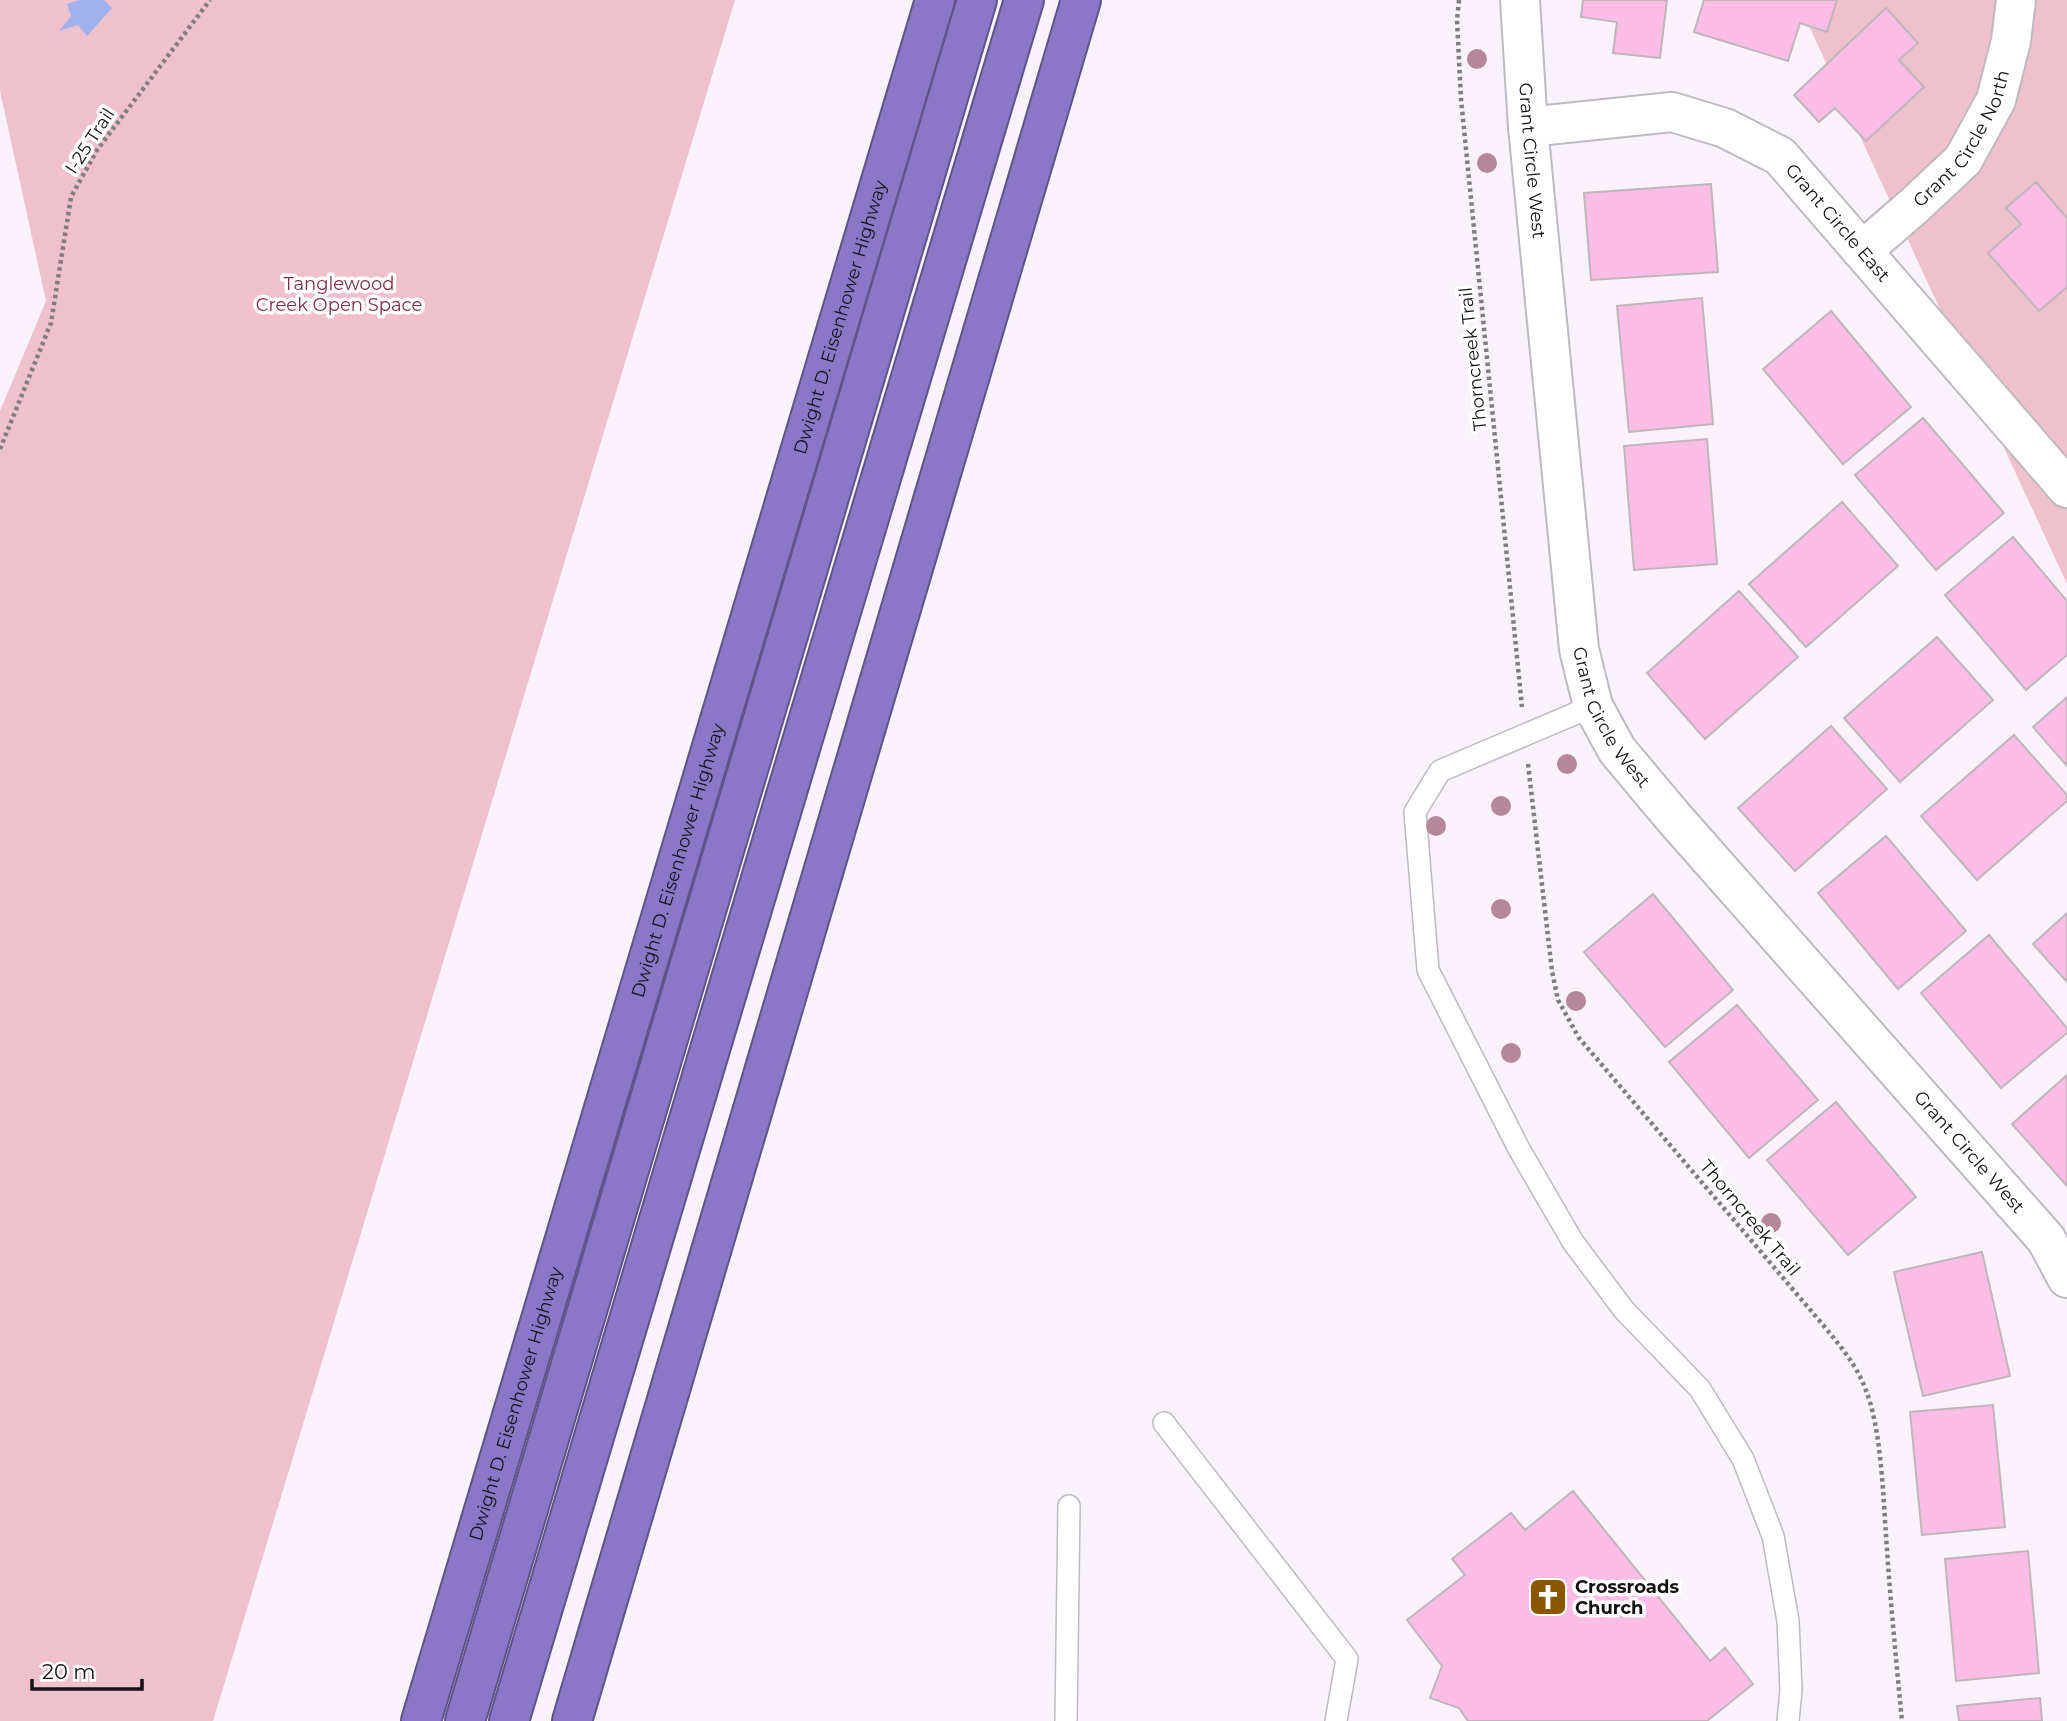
<svg xmlns="http://www.w3.org/2000/svg" width="2067" height="1721" font-family="Montserrat,sans-serif">
	<rect width="100%" height="100%" fill="#f9f2fb"/>
	<!-- green -->
	<path fill="#eec1cc" d="M0 0H735L213 1721H0V411L46 301 0 91Z
		M1797 0H2067V584Z"/>
	<!-- water -->
	<path fill="#a0b2ee" d="M80 0H104L112 8 87 36 78 25 59 31 71 16 67 4Z"/>
	<!-- building -->
	<path fill="#fbbde5" stroke="#bfb6bb" stroke-width="2" d="M1583 0H1667L1660 58 1613 53 1617 22 1581 17Z
		M1704 0H1837L1827 32 1800 23 1788 61 1694 32Z
		M1886 8 1918 43 1899 60 1924 87 1866 141 1835 108 1819 122 1794 95Z
		M2036 182 2067 218V287L2039 311 1988 253 2021 224 2006 208Z
		M1711 184 1718 272 1591 280 1584 193Z
		M1702 298 1713 424 1629 432 1617 306Z
		M1831 311 1911 407 1843 464 1763 369Z
		M1923 418 2004 513 1936 570 1855 475Z
		M1707 439 1717 564 1634 570 1624 446Z
		M1842 502 1898 566 1806 647 1749 584Z
		M2013 537 2067 601V655L2026 690 1945 595Z
		M1739 591 1798 657 1705 739 1647 673Z
		M1937 637 1993 700 1900 782 1844 718Z
		M2067 697V766L2033 727Z
		M1831 726 1887 789 1795 871 1738 808Z
		M2014 735 2067 795V801L1977 880 1921 816Z
		M1886 836 1966 931 1898 989 1818 893Z
		M1653 894 1733 990 1665 1047 1584 952Z
		M2067 913V982L2033 944Z
		M1989 935 2067 1028V1033L2001 1088 1921 993Z
		M1737 1005 1818 1100 1749 1158 1669 1062Z
		M2067 1075V1186L2012 1124Z
		M1836 1102 1916 1197 1848 1255 1767 1160Z
		M1982 1252 2010 1376 1923 1396 1894 1272Z
		M1993 1405 2005 1527 1922 1535 1910 1412Z
		M1573 1491 1710 1661 1725 1648 1753 1684 1707 1721H1468L1459 1708 1430 1698 1442 1666 1407 1620 1465 1575 1452 1559 1511 1513 1525 1530Z
		M2028 1551 2039 1673 1956 1681 1945 1559Z
		M2040 1698 2042 1721H1959L1957 1706Z"/>
	<g fill="none" stroke-linecap="round" stroke-linejoin="round">
		<!-- service casing -->
		<g stroke="#bfb9c1" stroke-width="24">
			<path id="service" d="M1593 706 1440 771 1415 812 1428 970 1519 1149 1573 1242 1624 1310 1700 1389 1743 1459 1773 1536 1788 1621 1791 1690 1788 1721
				M1164 1423 1347 1659 1336 1721
				M1066 1721 1069 1506"/>
		</g>
		<!-- minor casing -->
		<g stroke="#bfb9c1" stroke-width="42">
			<g id="minor">
				<path id="s1" d="M1520 0 1528 127 1579 649 1593 706 1617 750 1674 818 2046 1239 2067 1278"/>
				<path id="s2" d="M1528 127 1672 112 1725 128 1780 156 2067 488"/>
				<path id="s3" d="M1863 250 1915 205 1963 160 1996 100 2011 41 2016 0"/>
			</g>
		</g>
		<!-- motorway casing -->
		<g stroke="#615389" stroke-width="42">
			<g id="motorway">
				<path id="s4" d="M421 1721 935 0"/>
				<path d="M465 1721 977 0"/>
				<path d="M509 1721 1024 0"/>
				<path d="M572 1721 1081 0"/>
			</g>
		</g>
		<!-- path -->
		<path stroke="#807c82" stroke-width="4.5" stroke-dasharray="3.5 3.5" stroke-linecap="butt" d="M1459 0 1457 20 1461 99 1522 707
			M0 449 51 323 71 197 97 150 210 0
			M1528 764 1552 971 1558 1000 1579 1038 1824 1326C1840 1346 1856 1364 1865 1388 1881 1426 1883 1493 1886 1535 1890 1597 1896 1659 1902 1721"/>
		<!-- service -->
		<use href="#service" stroke="#fff" stroke-width="21"/>
		<!-- minor -->
		<use href="#minor" stroke="#fff" stroke-width="38"/>
		<!-- motorway -->
		<use href="#motorway" stroke="#8b77c8" stroke-width="38"/>
	</g>
	<!-- trees -->
	<g fill="#b68699">
		<circle cx="1477" cy="59" r="10"/>
		<circle cx="1487" cy="163" r="10"/>
		<circle cx="1567" cy="764" r="10"/>
		<circle cx="1501" cy="806" r="10"/>
		<circle cx="1436" cy="826" r="10"/>
		<circle cx="1501" cy="909" r="10"/>
		<circle cx="1576" cy="1001" r="10"/>
		<circle cx="1511" cy="1053" r="10"/>
		<circle cx="1771" cy="1223" r="10"/>
	</g>
	<!-- icons -->
	<defs>
		<g id="church-square" transform="scale(2.0125)"><rect x="-9" y="-9" width="18" height="18" rx="4" fill="#885700" stroke="#fff"/><path d="M-1.2-6h2.4v3.5h3.3v2.4h-3.3V6h-2.4V-.1h-3.3v-2.4h3.3Z" fill="#fff"/></g>
	</defs>
	<g fill-rule="evenodd">
		<use href="#church-square" x="1548" y="1597"/>
	</g>
	<g text-anchor="middle" dominant-baseline="central" stroke-width="7" stroke-linejoin="round" paint-order="stroke">
		<!-- street labels -->
		<g font-size="18" fill="#131114" stroke="#fff">
			<text stroke="none"><textPath href="#s3" startOffset="152">Grant Circle North</textPath></text>
			<text transform="translate(90 141) rotate(-57)">I-25 Trail</text>
			<text stroke="none"><textPath href="#s1" startOffset="161">Grant Circle West</textPath></text>
			<text stroke="none"><textPath href="#s2" startOffset="350">Grant Circle East</textPath></text>
			<text stroke="none"><textPath href="#s4" startOffset="1465">Dwight D. Eisenhower Highway</textPath></text>
			<text transform="translate(1473 359) rotate(-96)">Thorncreek Trail</text>
			<text stroke="none"><textPath href="#s1" startOffset="728">Grant Circle West</textPath></text>
			<text stroke="none"><textPath href="#s4" startOffset="898">Dwight D. Eisenhower Highway</textPath></text>
			<text stroke="none"><textPath href="#s1" startOffset="1295">Grant Circle West</textPath></text>
			<text transform="translate(1750 1218) rotate(50)">Thorncreek Trail</text>
			<text stroke="none"><textPath href="#s4" startOffset="331">Dwight D. Eisenhower Highway</textPath></text>
		</g>
		<!-- park labels -->
		<g font-size="18" fill="#802d48" stroke="#fff">
			<text x="339" y="284">Tanglewood<tspan x="339" dy="21">Creek Open Space</tspan></text>
		</g>
		<!-- poi labels -->
		<g font-size="18" font-weight="bold" fill="#131114" stroke="#fff" text-anchor="start">
			<text x="1575" y="1587">Crossroads<tspan x="1575" dy="21">Church</tspan></text>
		</g>
	</g>
	<!-- scale -->
	<path d="M32 1679v10h110v-10" fill="none" stroke="#131114" stroke-width="3.5"/>
	<text x="42" y="1679" font-size="21" fill="#131114" stroke="#ffffff" stroke-width="5" paint-order="stroke">20 m</text>
</svg>
